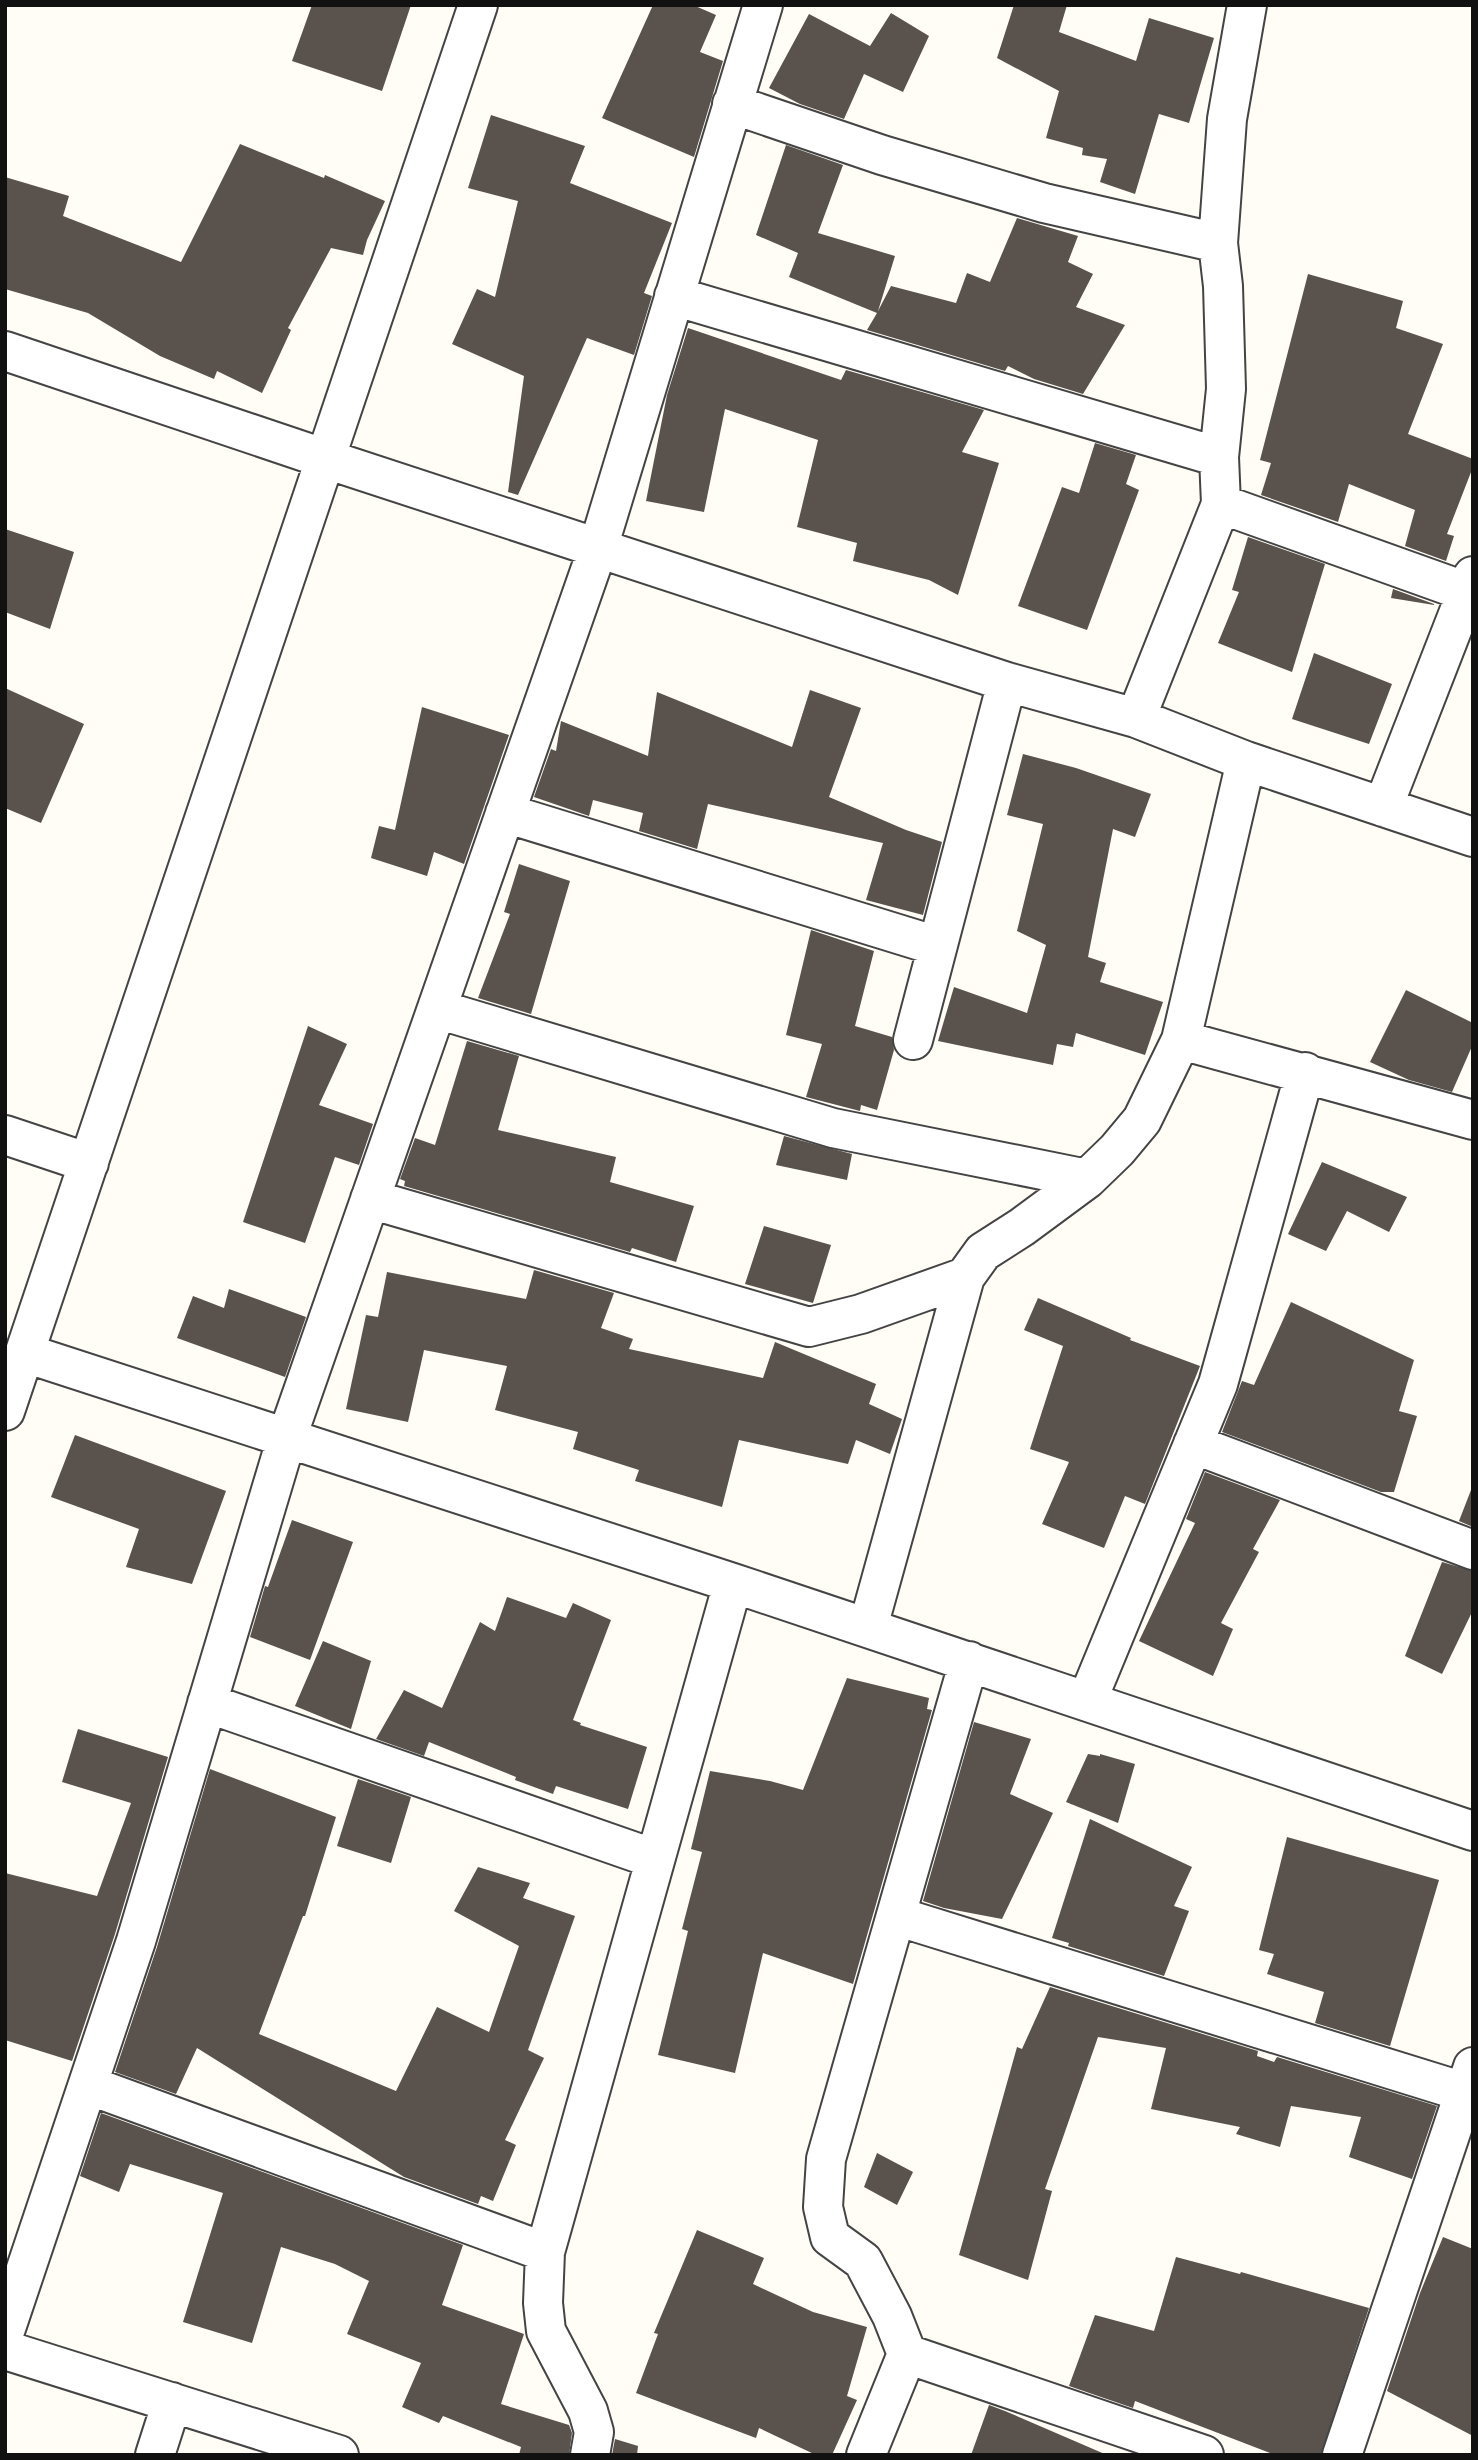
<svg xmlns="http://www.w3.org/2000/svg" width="1478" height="2460" font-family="Merriweather,serif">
	<rect width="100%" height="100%" fill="#fffdf5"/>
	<!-- building -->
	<path fill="#5a524d" d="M312 5H411L382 91 292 61Z
		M653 5H693L716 15 700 52 723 61 694 157 602 118Z
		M1014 5H1067L1059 32 1136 61 1149 18 1214 38 1189 123 1159 114 1135 194 1100 182 1107 159 1082 155 1083 148 1046 138 1059 91 997 58Z
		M891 13 929 36 903 92 864 74 844 119 800 104 769 88 809 14 870 46Z
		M491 115 585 146 570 183 672 223 644 293 652 296 634 355 587 338 518 495 508 492 524 376 452 344 477 289 495 297 518 201 468 188Z
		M240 144 324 178 325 175 385 201 367 240 363 255 331 248 288 328 291 330 262 393 217 371 214 379 160 356 88 313 5 289V177L69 196 63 216 181 262Z
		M786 145 843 165 818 233 895 256 878 311 891 286 956 303 967 273 990 282 1017 218 1078 236 1068 262 1093 274 1076 307 1125 325 1083 394 1034 379 1008 366 1005 371 867 330 877 313 789 277 798 253 756 235Z
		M1308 274 1403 301 1396 328 1443 344 1408 434 1473 459V467L1447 534 1454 536 1446 561 1405 546 1415 510 1349 484 1338 522 1261 495 1271 463 1260 460Z
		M688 328 841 380 846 370 984 410 962 452 999 463 958 595 929 580 853 561 857 543 797 527 818 440 725 409 704 512 646 501 667 395Z
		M1095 443 1136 455 1126 484 1139 490 1087 630 1018 606 1062 487 1079 493Z
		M5 529 74 552 50 629 5 612Z
		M1248 537 1325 564 1292 672 1218 643 1239 592 1232 590Z
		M1393 589 1434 604V605L1391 598Z
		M1314 653 1392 684 1369 744 1292 719Z
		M5 688 84 724 41 823 5 808Z
		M810 690 861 708 829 797 906 830 942 842 923 915 866 900 883 843 708 804 697 849 639 831 643 813 593 800 589 816 534 797 551 749 556 751 561 721 648 756 657 692 792 747Z
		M422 707 509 735 464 864 434 852 427 876 371 858 379 826 395 830Z
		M1023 754 1076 768 1151 794 1135 837 1113 829 1088 957 1106 963 1100 982 1163 1002 1145 1055 1076 1033 1073 1047 1057 1044 1053 1065 938 1041 954 987 1027 1013 1046 945 1017 931 1043 824 1007 815Z
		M519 864 570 881 531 1014 478 998 510 914 504 912Z
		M811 930 874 951 855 1026 892 1037 894 1050 877 1110 861 1105 860 1111 806 1097 822 1044 786 1035Z
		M1406 990 1473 1023V1044L1452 1092 1409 1080 1370 1062Z
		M308 1026 347 1044 319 1105 373 1124 359 1165 335 1157 305 1243 243 1222Z
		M467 1041 519 1056 498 1130 616 1157 610 1182 694 1206 676 1262 632 1248 630 1252 404 1186 405 1181 400 1179 415 1138 435 1145Z
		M784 1136 852 1154 847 1180 776 1165Z
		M1322 1162 1407 1197 1389 1232 1347 1211 1326 1251 1288 1234Z
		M764 1226 831 1245 813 1303 745 1284Z
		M534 1270 614 1293 601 1328 633 1339 629 1349 763 1378 775 1342 876 1384 869 1404 902 1419 890 1454 856 1440 848 1464 739 1440 722 1507 635 1481 639 1470 573 1449 578 1432 495 1410 507 1366 424 1350 408 1422 346 1409 366 1315 378 1317 387 1272 526 1299Z
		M229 1289 306 1317 285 1377 177 1338 193 1296 224 1308Z
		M1038 1298 1131 1338 1130 1340 1200 1366 1145 1504 1125 1496 1104 1548 1042 1524 1069 1462 1030 1449 1063 1346 1024 1330Z
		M1291 1302 1414 1360 1399 1411 1417 1416 1394 1492H1381L1222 1432 1242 1381 1254 1385Z
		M75 1435 226 1491 192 1584 126 1567 139 1529 51 1497Z
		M1205 1472 1280 1500 1253 1549 1259 1552 1221 1623 1233 1629 1213 1676 1139 1641 1195 1523 1186 1519Z
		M1471 1490 1473 1491V1527L1459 1521Z
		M292 1520 353 1542 310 1660 250 1637 265 1586 268 1587Z
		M1442 1562 1473 1571V1610L1442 1674 1405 1656Z
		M507 1597 566 1618 573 1603 611 1620 573 1720 581 1723 580 1725 647 1747 628 1809 556 1786 553 1794 515 1780 516 1777 429 1742 424 1756 376 1739 404 1690 442 1708 480 1622 495 1631Z
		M323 1641 371 1661 351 1729 295 1706Z
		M847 1678 929 1698 927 1709 932 1710 853 1984 763 1953 735 2073 658 2055 688 1931 682 1929 702 1852 691 1849 710 1771 770 1781 803 1790Z
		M974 1722 1031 1739 1010 1794 1053 1813 1002 1919 944 1908 923 1901Z
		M78 1729 168 1757 115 1934 72 2061 5 2040V1873L97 1896 131 1803 62 1782Z
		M1088 1754 1100 1756V1754L1135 1764 1118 1823 1066 1802Z
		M210 1769 336 1817 305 1916H303L259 2034 396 2091 437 2007 489 2032 519 1946 454 1911 478 1867 530 1883 523 1898 575 1916 528 2050 544 2058 505 2140 516 2145 493 2201 481 2196 478 2204 404 2177 197 2048 176 2094 115 2072 157 1947Z
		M358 1779 411 1797 391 1863 337 1846Z
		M1090 1819 1192 1867 1174 1906 1189 1911 1164 1976 1068 1946 1069 1943 1052 1938Z
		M1287 1837 1439 1880 1390 2046 1315 2023 1324 1992 1267 1974 1274 1954 1259 1950Z
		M1050 1987 1258 2051 1257 2056 1274 2062 1277 2057 1437 2106 1412 2179 1349 2157 1361 2117 1291 2106 1280 2147 1236 2134 1240 2127 1151 2109 1166 2048 1098 2037 1045 2189 1052 2191 1028 2280 959 2255 1017 2047 1022 2049Z
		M101 2113 463 2245 442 2305 524 2334 501 2404 569 2425 572 2433 569 2455H519L521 2447 443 2416 439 2423 402 2407 421 2363 347 2334 369 2281 335 2264 281 2247 252 2343 183 2322 223 2193 130 2164 119 2192 80 2176Z
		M877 2153 913 2172 897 2205 864 2187Z
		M697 2230 764 2258 753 2284 813 2312 867 2327 847 2396 857 2400 832 2455H816L759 2428 756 2438 636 2393 658 2334 654 2333Z
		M1443 2237 1473 2249V2436L1387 2391 1420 2293Z
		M1176 2257 1240 2274 1241 2272 1369 2308 1321 2455H1275L1135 2401 1133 2408 1069 2386 1095 2315 1154 2331Z
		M989 2405 1005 2411 1107 2455H971Z
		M615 2439 638 2446 637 2455H612Z"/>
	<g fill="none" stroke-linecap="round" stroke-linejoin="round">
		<!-- minor casing -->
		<g stroke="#444" stroke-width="42">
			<path id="minor" d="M732 104 882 155 1044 203 1218 243
				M674 296 1219 457
				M5 351 326 459 1007 682 1136 718 1246 761 1473 837
				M1221 504 1467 592
				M1136 718 1221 504 1219 457 1226 389 1223 286 1218 243 1227 119 1247 5
				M1383 807 1473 576
				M505 813 937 946
				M437 1009 833 1128 1087 1179
				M913 1040 1007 682
				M1181 1040 1473 1120
				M5 1135 89 1163
				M370 1199 809 1327 861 1314 965 1277
				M25 1353 733 1583 1473 1831
				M5 1411 478 5
				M1193 1444 1473 1550
				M868 1627 965 1277 983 1252 1022 1227 1087 1179 1117 1150 1142 1120 1181 1040 1246 761
				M1087 1701 1218 1384 1305 1072
				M207 1703 655 1859
				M896 1916 1464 2092
				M88 2085 545 2252
				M5 2331 136 1941 287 1437 598 548 763 5
				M5 2350 339 2455
				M907 2354 1204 2455
				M155 2455 172 2402
				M590 2455 594 2432 588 2411 546 2331 543 2303 545 2252 733 1583
				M866 2455 907 2354 892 2316 863 2261 830 2237 823 2207 826 2159 969 1661
				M1342 2455 1473 2067"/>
		</g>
		<!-- minor -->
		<use href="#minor" stroke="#fff" stroke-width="38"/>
	</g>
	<!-- border -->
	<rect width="1478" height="2460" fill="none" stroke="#111111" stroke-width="14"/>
</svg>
